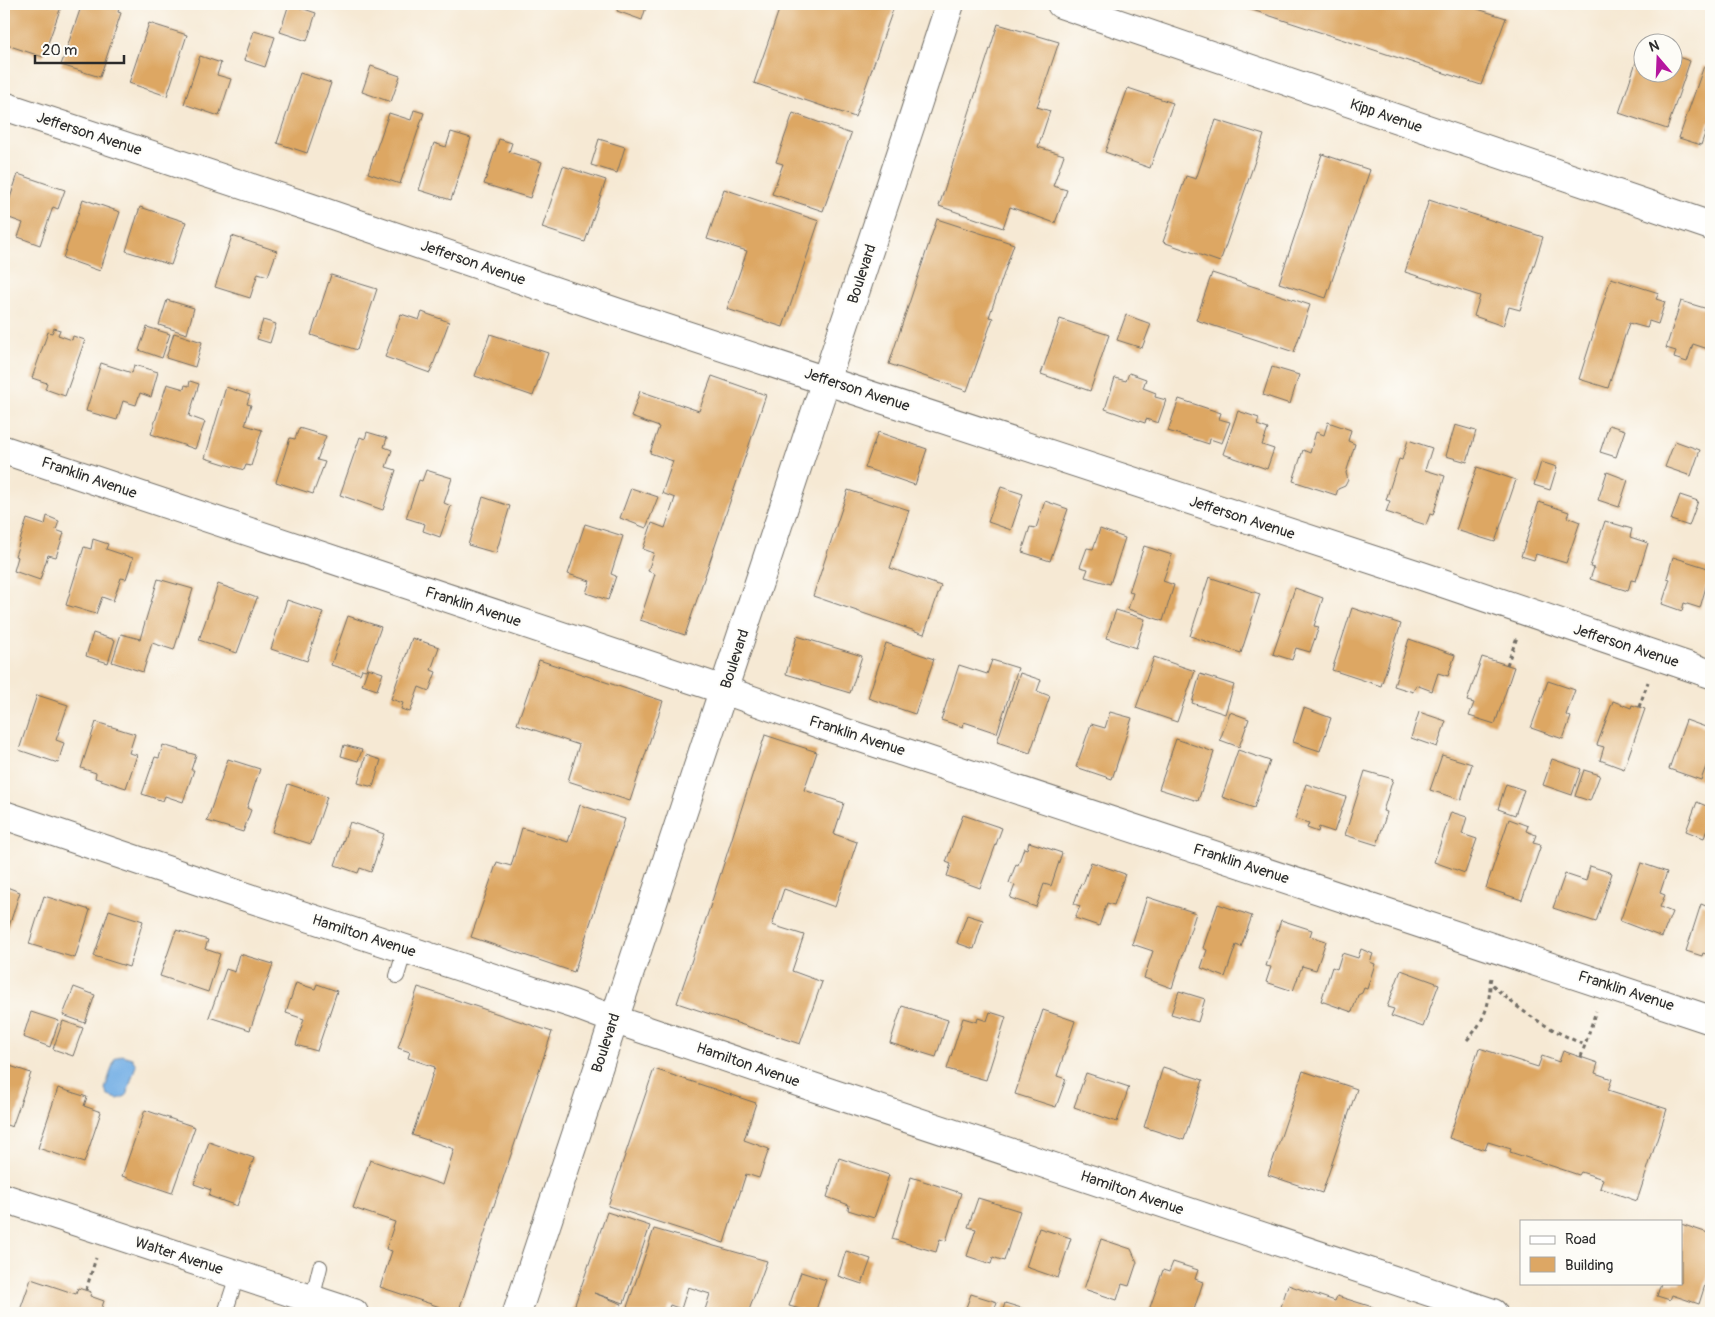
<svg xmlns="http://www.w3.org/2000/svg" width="1715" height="1317" font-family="Pangolin,sans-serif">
	<rect width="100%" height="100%" fill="#fdfcf7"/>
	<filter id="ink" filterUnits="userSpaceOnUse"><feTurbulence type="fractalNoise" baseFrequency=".02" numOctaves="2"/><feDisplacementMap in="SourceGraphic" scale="10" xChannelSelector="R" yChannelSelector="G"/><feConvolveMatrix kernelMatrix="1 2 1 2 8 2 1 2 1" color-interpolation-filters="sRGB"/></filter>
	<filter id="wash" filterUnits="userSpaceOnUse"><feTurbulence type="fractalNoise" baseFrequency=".0096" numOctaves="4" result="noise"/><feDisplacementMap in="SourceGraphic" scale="20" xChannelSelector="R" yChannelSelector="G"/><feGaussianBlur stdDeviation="1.12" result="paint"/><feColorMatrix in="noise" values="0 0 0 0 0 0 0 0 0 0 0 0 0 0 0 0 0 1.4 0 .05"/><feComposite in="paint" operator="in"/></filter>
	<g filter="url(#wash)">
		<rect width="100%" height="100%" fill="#f6e9d4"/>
		<!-- water -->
		<path fill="#73afe5" stroke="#4f6d88" d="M122 1055 132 1058 136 1065 126 1096 118 1099 108 1096 105 1089 115 1058Z"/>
		<g id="blocks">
			<!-- building -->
			<path fill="#dda764" d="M6 4H50L61 7 43 57 4 44V11Z
				M82 4H120L118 12 121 13 100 77 61 65Z
				M289 4 316 13 307 41 280 32Z
				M619 4H647L642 20 617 11Z
				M781 4H895L855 117 754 83Z
				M1234 4H1462L1506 18 1481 85Z
				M149 23 187 35 167 96 129 83Z
				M998 24 1059 42 1037 107 1050 111 1038 147 1064 155 1053 186 1067 190 1055 223 1010 207 1003 228 939 206Z
				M254 31 275 37 265 67 244 60Z
				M1642 44V72H1672V55L1690 61 1667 129 1619 113Z
				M200 56 221 63 217 75 231 79 219 116 184 104Z
				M371 66 400 76 391 102 362 92Z
				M1704 66 1711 69V122H1709L1701 145 1679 138Z
				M300 73 331 83 307 153 277 143Z
				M1128 88 1173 103 1150 168 1105 152Z
				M414 110 424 113 400 184 368 173 389 113 411 120Z
				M793 113 851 134 823 211 772 194 783 164 776 162Z
				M1216 120 1264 135 1220 262 1163 242 1186 176 1196 179Z
				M451 132 471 138 451 200 419 190 434 143 446 147Z
				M499 139 512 143 509 152 542 162 530 198 484 184Z
				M599 139 625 147 617 173 591 165Z
				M1322 154 1370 170 1326 298 1279 283Z
				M563 166 606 180 585 242 542 228Z
				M18 174 65 190 58 209 53 207 40 245 18 237 23 223 4 216Z
				M724 189 819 221 783 327 727 309 747 251 707 239Z
				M83 199 120 212 100 271 63 258Z
				M1429 200 1543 237 1520 310 1509 307 1503 326 1474 316 1480 296 1405 272Z
				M140 207 186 222 171 265 126 251Z
				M937 219 1014 244 989 317 993 318 967 391 889 364Z
				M232 236 277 251 268 276 258 273 250 298 215 287Z
				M1212 273 1310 305 1294 352 1196 320Z
				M331 275 377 289 357 350 311 335Z
				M1611 278 1659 293 1656 299 1665 302 1658 324 1649 321 1647 328 1629 323 1608 388 1579 379Z
				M167 300 194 308 187 334 159 325Z
				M1681 301 1711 310V350L1693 344 1687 362 1674 358 1676 351 1666 348Z
				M422 312 449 322 430 373 385 357 401 314 419 320Z
				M1126 315 1151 324 1142 348 1117 340Z
				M1060 319 1109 335 1090 391 1041 374Z
				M263 320 276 324 270 343 257 339Z
				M147 327 170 334 162 358 139 350Z
				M54 328 60 330 58 335 72 340 73 336 85 340 65 396 45 389 47 383 32 378 48 332 52 333Z
				M174 333 202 342 195 367 166 358Z
				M490 334 548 353 533 396 475 376Z
				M101 363 132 373 134 365 158 372 151 397 140 393 136 405 123 401 117 420 86 411Z
				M1272 367 1299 375 1290 404 1263 395Z
				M1129 373 1146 379 1143 388 1156 393 1155 397 1166 400 1158 423 1146 419 1145 423 1105 409 1115 378 1126 381Z
				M712 376 766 395 685 635 640 620 655 574 648 571 654 553 643 549 652 523 665 528 675 498 662 493 673 461 650 453 659 427 631 417 640 391 699 411Z
				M190 381 199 384 189 416 205 422 195 449 151 434 167 384 184 389 185 385 189 386Z
				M226 387 250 395 247 404 251 405 245 425 262 430 251 466 246 465 244 470 205 458Z
				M1179 399 1221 413 1219 419 1230 422 1222 443 1210 439 1209 444 1168 431Z
				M1238 411 1259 418 1257 425 1268 429 1262 445 1274 449 1267 469 1223 454Z
				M1328 422 1351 430 1348 441 1355 444 1346 473 1348 480 1345 486 1338 489 1336 495 1293 481 1303 450 1310 453 1316 432 1324 435Z
				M1455 425 1476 431 1467 462 1446 456Z
				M1609 425 1625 430 1616 457 1600 452Z
				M299 428 326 436 317 460 325 462 313 494 276 482 290 438 295 439Z
				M367 432 387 438 384 447 392 450 386 467 396 470 383 510 340 495 360 437 365 439Z
				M878 432 927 449 915 485 865 468Z
				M1408 440 1432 448 1425 470 1445 476 1433 515 1430 514 1426 525 1386 512 1390 501 1386 500 1399 459 1402 460Z
				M1675 441 1700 450 1691 476 1665 467Z
				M1541 462 1557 467 1550 490 1534 485Z
				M1477 467 1516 480 1495 542 1456 530Z
				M426 470 452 478 444 503 451 506 440 537 423 531 425 524 406 518 419 480 422 481Z
				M1607 472 1628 480 1619 507 1598 500Z
				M1001 487 1023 494 1011 530 988 522Z
				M631 488 658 497 646 528 620 518Z
				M848 490 909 510 890 568 941 586 924 634 813 596Z
				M1680 495 1698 501 1689 526 1671 520Z
				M483 497 510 506 496 553 468 545Z
				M1045 501 1068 509 1050 561 1022 552 1030 527 1036 528Z
				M1539 502 1569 512 1567 517 1580 522 1566 563 1536 554 1534 560 1521 556Z
				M47 516 59 521 56 530 64 533 56 557 48 555 40 580 14 571 18 557 15 556 27 519 45 525Z
				M1605 521 1632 529 1630 537 1648 543 1636 581 1631 580 1628 591 1590 579 1594 568 1590 567Z
				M585 524 623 536 611 574 616 576 608 600 586 593 590 581 568 574Z
				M1100 529 1125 538 1110 584 1085 577 1088 569 1080 567 1087 548 1093 549Z
				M93 539 108 544 106 549 133 558 126 579 121 578 113 601 102 597 96 614 66 605 84 547 91 549Z
				M1144 546 1172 555 1163 581 1174 585 1163 621 1128 609 1133 593 1129 592Z
				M1673 557 1711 569 1700 608 1684 603 1682 611 1662 604 1670 579 1667 578Z
				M1209 577 1260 594 1241 653 1190 636Z
				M158 579 193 589 174 650 152 643 143 672 112 662 121 634 140 639Z
				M218 584 257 598 237 653 199 640Z
				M1295 588 1323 598 1314 626 1319 627 1310 652 1296 648 1292 660 1273 654Z
				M287 600 323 612 307 661 271 649Z
				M1352 608 1401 624 1381 686 1332 670Z
				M1116 610 1145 619 1136 648 1106 638Z
				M348 616 381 627 366 670 362 669 360 674 331 665Z
				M93 633 115 640 108 663 86 656Z
				M797 636 862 656 850 693 786 674Z
				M412 638 439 647 431 670 436 672 429 691 419 687 410 712 401 709 403 703 391 699Z
				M1409 639 1455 655 1448 676 1438 673 1432 691 1416 685 1413 692 1394 686Z
				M886 643 934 659 915 714 868 698Z
				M1154 657 1195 671 1177 722 1136 708Z
				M1482 657 1514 667 1495 724 1469 716 1474 703 1467 701Z
				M539 660 663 701 630 801 568 781 579 745 517 724Z
				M992 660 1018 668 997 733 964 722 963 727 941 720 959 665 987 674Z
				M368 668 383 673 377 690 362 685Z
				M1020 673 1041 680 1037 691 1050 696 1030 753 997 742Z
				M1200 674 1234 685 1225 714 1192 703Z
				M1548 681 1575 690 1566 715 1571 717 1563 739 1531 728Z
				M37 695 68 705 56 740 64 743 58 763 19 750Z
				M1613 701 1631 708 1632 705 1645 709 1624 769 1600 760 1604 747 1597 745Z
				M1304 708 1331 718 1320 751 1293 742Z
				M1110 712 1132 718 1112 779 1076 767 1091 724 1105 728Z
				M1230 712 1249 719 1239 747 1220 740Z
				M1419 712 1446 721 1437 747 1411 738Z
				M1686 720 1711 729V753L1701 780 1669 769Z
				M96 722 135 734 129 753 137 755 126 788 95 778 96 773 81 768Z
				M765 735 817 752 804 790 844 803 834 834 857 842 835 907 784 889 772 925 804 935 792 971 822 982 800 1044 677 1003 711 904Z
				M1176 739 1214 752 1198 801 1159 789Z
				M163 745 196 755 191 770H194L183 802 165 796 163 801 142 794 155 757 159 758Z
				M344 745 362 750 358 761 341 756Z
				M1238 750 1270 761 1254 808 1222 797Z
				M366 755 381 760 373 787 358 783Z
				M1442 755 1472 764 1461 800 1430 790Z
				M228 759 260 769 247 808 251 810 243 832 207 821Z
				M1552 759 1581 769 1572 795 1543 785Z
				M1584 770 1600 775 1590 801 1575 796Z
				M1365 771 1393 779 1383 811 1387 812 1377 845 1345 835Z
				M288 784 327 797 311 844 272 832Z
				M1306 784 1346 797 1334 832 1319 827 1318 832 1307 828 1309 823 1295 819Z
				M1506 784 1524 790 1515 815 1498 809Z
				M1697 802 1711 808V818L1704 838 1686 831Z
				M580 805 625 819 574 972 471 937 497 862 511 866 522 828 568 842Z
				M1451 812 1467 817 1462 834 1477 839 1465 873 1434 862Z
				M963 815 1002 828 980 888 947 876 951 864 946 862Z
				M1509 819 1528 826 1526 831 1536 835 1533 843 1541 845 1522 900 1486 888Z
				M350 822 384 834 371 872 360 868 358 873 335 865Z
				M1029 842 1062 853 1051 886 1044 884 1036 907 1010 898 1015 885 1009 883 1016 864 1018 865 1024 848 1027 849Z
				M1091 862 1125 874 1114 905 1107 903 1099 926 1075 918 1080 906 1074 904 1081 883 1083 884Z
				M1641 863 1667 872 1660 893 1665 895 1660 907 1672 912 1662 937 1620 921Z
				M1590 866 1612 873 1596 922 1553 908 1565 874 1586 881Z
				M4 886 20 892 4 942Z
				M44 896 90 910 75 958 29 944Z
				M1147 897 1196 913 1172 988 1144 978 1153 951 1132 944Z
				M1218 904 1252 916 1241 947 1236 945 1225 977 1201 968 1207 950 1203 948Z
				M1701 904 1711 908V956L1703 953 1702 956 1686 951Z
				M109 910 143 921 129 967 94 956Z
				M967 915 983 920 974 949 957 943Z
				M1281 920 1312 930 1310 936 1326 941 1316 970 1302 966 1293 991 1266 982 1271 967 1266 966Z
				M176 930 208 940 205 949 220 954 208 992 160 976Z
				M1361 949 1373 954 1370 962 1375 964 1367 989 1364 988 1362 993 1358 995 1352 1012 1321 1001 1332 967 1337 969 1342 953 1358 958Z
				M240 954 273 964 250 1030 209 1017 226 969 235 972Z
				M1401 970 1439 984 1423 1027 1391 1016 1394 1009 1387 1007Z
				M296 983 315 989 317 984 337 991 317 1051 296 1045 304 1019 286 1013Z
				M74 987 95 995 85 1023 63 1015Z
				M418 987 552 1032 458 1313 380 1287 392 1251 386 1249 395 1222 353 1208 370 1160 443 1185 454 1149 412 1135 435 1067 408 1058 410 1052 398 1048Z
				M1179 991 1205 999 1198 1022 1171 1014Z
				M902 1006 948 1020 936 1057 890 1043Z
				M1043 1010 1075 1021 1057 1076 1066 1079 1056 1107 1015 1094Z
				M31 1012 59 1021 50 1047 23 1037Z
				M990 1012 1006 1017 986 1080 947 1069 963 1018 977 1022 978 1018 987 1021Z
				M63 1021 83 1028 73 1056 53 1049Z
				M1479 1048 1538 1067 1542 1056 1559 1062 1563 1051 1598 1063 1595 1073 1612 1079 1608 1090 1667 1109 1637 1201 1600 1188 1603 1179 1581 1172 1579 1175 1510 1152 1511 1149 1488 1142 1485 1150 1449 1138Z
				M4 1064 31 1073 12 1127 4 1124Z
				M1163 1067 1203 1080 1184 1140 1144 1127Z
				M654 1069 756 1103 744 1140 769 1149 759 1178 746 1174 724 1243 608 1206Z
				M1303 1071 1357 1089 1322 1193 1268 1175Z
				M1086 1073 1129 1087 1117 1122 1074 1107Z
				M58 1088 87 1097 84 1106 101 1112 84 1163 38 1148Z
				M145 1110 195 1127 172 1193 122 1176Z
				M209 1142 254 1158 237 1206 209 1196 211 1190 194 1184Z
				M839 1158 889 1175 874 1218 848 1210 849 1205 827 1197Z
				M911 1177 961 1193 946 1241 940 1239 936 1252 892 1239Z
				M978 1198 1020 1211 1004 1261 993 1257 991 1264 967 1256 976 1229 968 1227Z
				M607 1212 650 1226 624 1303 594 1293 622 1304 618 1313H572Z
				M1681 1224 1711 1234V1266L1699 1304 1672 1295 1670 1300 1657 1296 1661 1283H1681Z
				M1039 1228 1071 1238 1058 1278 1026 1267Z
				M654 1229 767 1261 748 1313H704L710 1294 688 1287 681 1309 670 1305 667 1313H625Z
				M1101 1239 1131 1249 1137 1262 1129 1286 1122 1284 1117 1300 1084 1289Z
				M846 1251 871 1259 862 1284 838 1276Z
				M1173 1262 1198 1270 1195 1279 1203 1282 1193 1313H1148L1163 1270 1169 1272Z
				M801 1272 826 1280 815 1313 789 1306Z
				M31 1279 76 1294 78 1288 91 1292 90 1296 104 1301 100 1313H19Z
				M1288 1285 1335 1301 1337 1296 1379 1309 1378 1313H1279Z
				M971 1294 997 1302 993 1313H964Z
				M1005 1303 1031 1311V1313H1002Z
				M897 1309 910 1313H896Z"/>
		</g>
	</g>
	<g filter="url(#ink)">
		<use href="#blocks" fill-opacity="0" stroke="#726e66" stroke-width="1"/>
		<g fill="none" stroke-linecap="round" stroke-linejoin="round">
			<!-- service casing -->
			<g stroke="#726e66" stroke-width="16">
				<path id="service" d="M397 976 405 949
					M312 1300 320 1267
					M225 1313 237 1276"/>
			</g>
			<!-- minor casing -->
			<g stroke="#726e66" stroke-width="30">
				<path id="minor" d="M1061 4 1711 226
					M4 106 312 208 619 313 1422 576 1711 674
					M4 450 724 690 828 727 1711 1020
					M4 815 234 893 573 1004 613 1019 804 1084 1493 1313
					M4 1198 354 1313"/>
			</g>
			<!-- tertiary casing -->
			<g stroke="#726e66" stroke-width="30">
				<path id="tertiary" d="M517 1313C660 876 808 441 950 4"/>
			</g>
			<!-- path -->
			<path stroke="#726e66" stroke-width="3" stroke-dasharray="4 4" stroke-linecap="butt" d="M1507 665 1517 637
				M1639 707 1648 682
				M1491 978 1490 982C1516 1010 1550 1030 1585 1045
				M1467 1040C1483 1023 1490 1006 1490 983
				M1581 1057 1596 1011
				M86 1290 96 1258"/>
			<!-- service -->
			<use href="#service" stroke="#fff" stroke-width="14"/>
			<!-- minor -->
			<use href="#minor" stroke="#fff" stroke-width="28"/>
			<!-- tertiary -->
			<use href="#tertiary" stroke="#fff" stroke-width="28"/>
		</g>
	</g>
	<g text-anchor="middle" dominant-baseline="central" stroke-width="4" stroke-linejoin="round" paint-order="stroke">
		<!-- street labels -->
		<g font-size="15" fill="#2b2b2b" stroke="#fdfcf7">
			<text transform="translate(1386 116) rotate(19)">Kipp Avenue</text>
			<text transform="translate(89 134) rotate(18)">Jefferson Avenue</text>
			<text transform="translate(473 263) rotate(19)">Jefferson Avenue</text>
			<text transform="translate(862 274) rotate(-72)">Boulevard</text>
			<text transform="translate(857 390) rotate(18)">Jefferson Avenue</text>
			<text transform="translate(89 478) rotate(19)">Franklin Avenue</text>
			<text transform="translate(1242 518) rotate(18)">Jefferson Avenue</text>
			<text transform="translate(473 607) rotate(18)">Franklin Avenue</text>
			<text transform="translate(1626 646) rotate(18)">Jefferson Avenue</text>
			<text transform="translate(735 659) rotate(-72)">Boulevard</text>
			<text transform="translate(857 736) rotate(18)">Franklin Avenue</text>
			<text transform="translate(1241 864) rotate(18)">Franklin Avenue</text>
			<text transform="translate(364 936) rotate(18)">Hamilton Avenue</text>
			<text transform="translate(1626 991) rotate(18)">Franklin Avenue</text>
			<text transform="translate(606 1043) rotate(-72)">Boulevard</text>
			<text transform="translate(748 1065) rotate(19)">Hamilton Avenue</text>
			<text transform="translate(1132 1193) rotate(19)">Hamilton Avenue</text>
			<text transform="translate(179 1256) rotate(18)">Walter Avenue</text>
		</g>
	</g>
	<!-- margin -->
	<rect width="1715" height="1317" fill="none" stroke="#fdfcf7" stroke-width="20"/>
	<!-- legend -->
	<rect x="1520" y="1220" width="162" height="65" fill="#fdfcf7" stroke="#a9a8a5"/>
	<rect x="1530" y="1236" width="25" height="8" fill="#ffffff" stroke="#a9a8a5"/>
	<text x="1565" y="1244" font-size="15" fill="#2b2b2b">Road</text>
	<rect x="1530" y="1257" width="25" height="15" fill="#dda764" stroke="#a9a8a5"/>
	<text x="1565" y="1270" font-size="15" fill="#2b2b2b">Building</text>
	<!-- north arrow -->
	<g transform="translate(1658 58) rotate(341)"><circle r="24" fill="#fdfcf7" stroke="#a9a8a5"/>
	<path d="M0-4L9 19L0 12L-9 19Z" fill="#b5179e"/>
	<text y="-8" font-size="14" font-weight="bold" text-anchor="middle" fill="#2b2b2b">N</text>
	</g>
	<!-- scale -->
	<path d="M35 55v8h89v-8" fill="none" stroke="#2b2b2b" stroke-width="2.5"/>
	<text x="42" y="55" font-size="15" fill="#2b2b2b" stroke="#fdfcf7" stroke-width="4" paint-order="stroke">20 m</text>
</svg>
